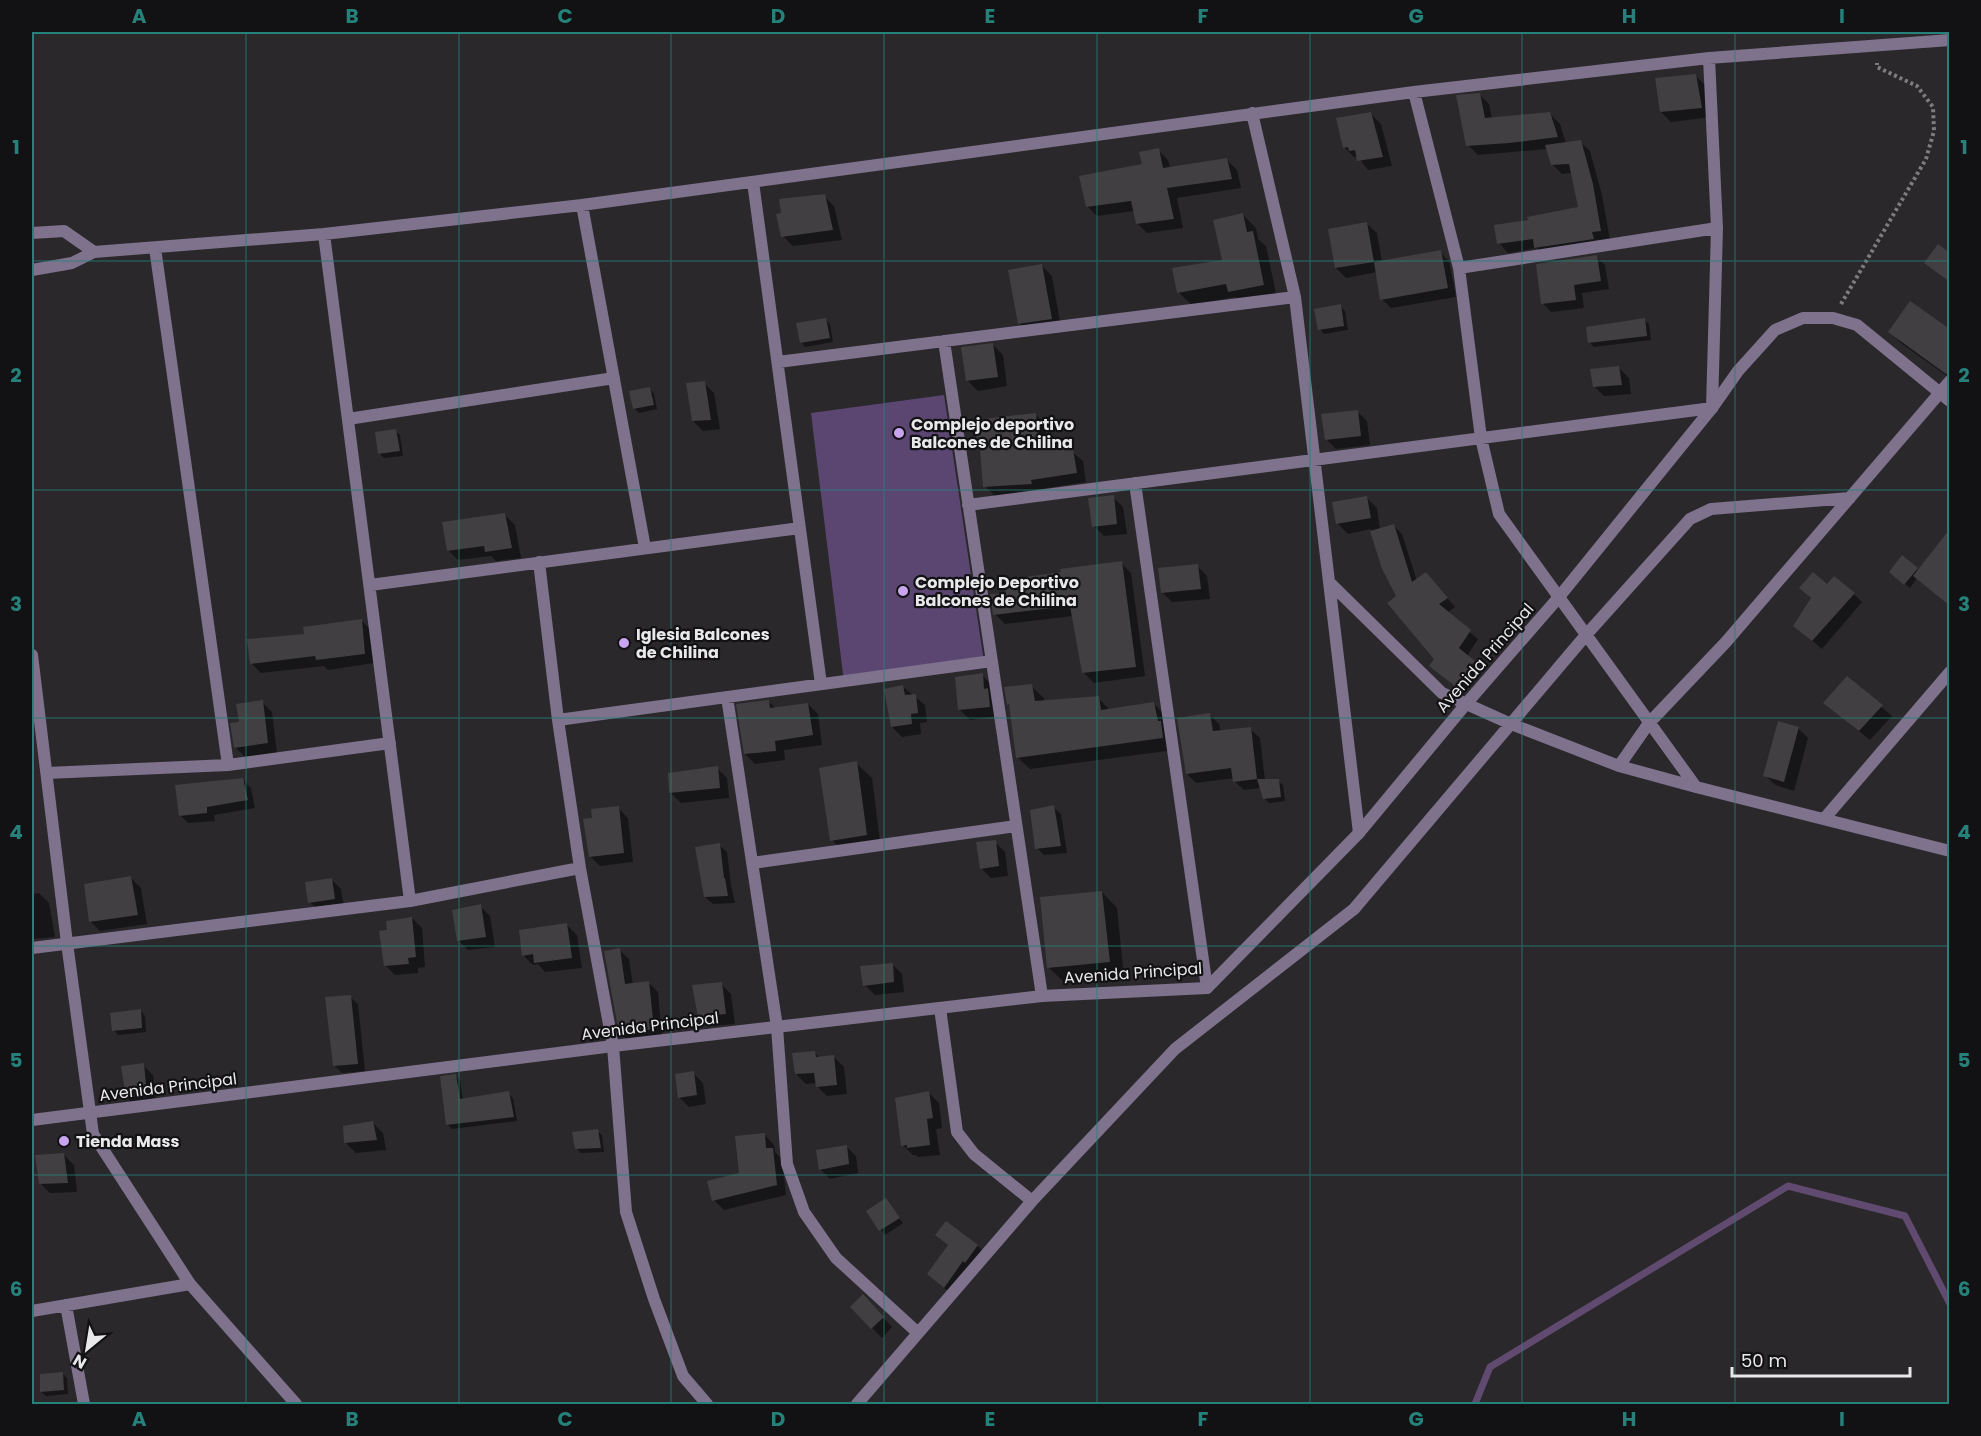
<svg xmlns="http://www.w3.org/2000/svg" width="1981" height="1436" font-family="Poppins,sans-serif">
	<rect width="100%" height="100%" fill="#2a282b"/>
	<!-- green -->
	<path fill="#5b4672" d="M944 395 984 662 844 682 811 413Z"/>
	<!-- shadow -->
	<path fill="#0007" d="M1695 75 1705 85 1711 117 1671 122 1661 112Z
		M1479 94 1489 104 1492 119 1550 114 1560 124 1566 144 1580 142 1590 151 1602 195 1610 240 1545 257 1537 248 1508 253 1499 243 1529 221 1580 209 1572 173 1562 174 1552 164 1547 149 1478 155 1468 145Z
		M1371 114 1381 124 1392 166 1368 170 1358 157H1354L1344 147Z
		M1158 150 1168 160 1170 168 1227 160 1237 170 1241 188 1177 198 1183 228 1147 233 1137 223 1134 211 1097 216 1087 206 1143 165Z
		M824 196 834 206 842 240 793 246 783 236Z
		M1243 215 1256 228 1258 239 1266 246 1277 298 1243 305 1235 297 1192 305 1178 292 1223 261Z
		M1367 224 1377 233 1382 262 1440 252 1449 261 1456 297 1391 308 1382 299 1377 272 1346 278 1336 268Z
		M1596 257 1605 265 1609 289 1582 293 1584 308 1551 312 1543 303Z
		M1042 266 1052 276 1061 328 1029 333 1019 323Z
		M1340 306 1345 311 1348 330 1324 334 1320 329Z
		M826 320 830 324 833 342 805 347 801 342Z
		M1644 320 1649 324 1651 340 1594 347 1589 342Z
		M1950 331V378L1902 344 1890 332Z
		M993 345 1003 355 1007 386 978 391 968 381Z
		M1619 368 1629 378 1631 394 1604 396 1594 386Z
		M704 383 714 393 720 429 703 431 693 421Z
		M650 389 654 394 657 409 639 413 634 408Z
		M1357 411 1367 421 1370 445 1336 449 1326 439Z
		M1036 415 1045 424 1047 441 1060 442 1083 461 1086 482 995 496 985 486 982 452 979 449Z
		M395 431 400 435 403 456 384 458 379 453Z
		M1113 497 1123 507 1127 534 1104 536 1094 526Z
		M1367 498 1377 508 1380 530 1394 526 1402 534 1417 581 1434 582 1455 607 1447 613 1478 639 1467 656 1482 670 1464 693 1440 674 1436 659 1383 569 1371 529 1348 534 1338 524 1334 503Z
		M505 515 515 525 521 558 496 561 491 556 458 560 448 550Z
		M1902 557 1919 571 1930 557 1950 574V606L1917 578 1910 588 1896 576Z
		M1121 563 1131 573 1145 676 1094 683 1084 673 1073 616 1005 624 995 614 1007 594Z
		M1197 566 1207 576 1210 599 1172 602 1162 592Z
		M1827 587 1854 594 1862 602 1822 649 1795 626 1812 599 1801 588Z
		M361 620 371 630 374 663 328 670 324 666 261 673 251 663 306 635Z
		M982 675 992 685 999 716 970 720 960 710Z
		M1847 678 1892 716 1870 740 1825 703Z
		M902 686 925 705 927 722 920 723 921 734 902 737 892 727Z
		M1031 686 1044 698V702L1098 698 1111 711 1154 704 1166 716 1174 750 1030 769 1017 757 1010 706 1008 704Z
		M768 701 775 708 808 704 818 714 822 745 784 750 785 760 755 764 745 754Z
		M262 702 272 712 277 753 245 757 235 747 240 723Z
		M1210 715 1219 724 1221 732 1250 729 1260 738 1265 780 1278 781 1283 785 1285 801 1269 803 1264 798 1261 788 1244 790 1234 781V778L1196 783 1187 774Z
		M1798 728 1808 738 1794 791 1775 785 1765 775Z
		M856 763 872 778 881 850 847 855 832 840Z
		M717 768 727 778 729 798 681 803 671 793Z
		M243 780 251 788 255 808 214 815 215 821 188 823 180 815Z
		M1053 807 1061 814 1067 853 1044 855 1037 848Z
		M618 808 628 818 633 862 600 866 590 856 594 819Z
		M995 842 1005 852 1008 876 991 878 981 868Z
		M719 845 727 852 731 885 735 903 713 904 705 897Z
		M131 878 141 888 147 924 100 931 90 921Z
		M331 879 341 889 344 908 320 912 310 902Z
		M1102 892 1117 908 1124 977 1064 982 1048 967Z
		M39 893 49 903 55 937 32 939V894Z
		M480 906 490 916 495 947 468 950 458 940Z
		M412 918 422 928 425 967 418 968V973L395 975 385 965 389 932Z
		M567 925 577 935 582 968 545 972 538 964 533 965 523 955Z
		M619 950 629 959 633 985 649 983 658 992 662 1038 630 1042 620 1033Z
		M892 964 902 974 904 992 875 995 865 985Z
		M721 984 731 994 735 1024 709 1026 699 1016Z
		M350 997 358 1004 365 1071 342 1073 334 1065Z
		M141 1011 145 1016 146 1032 118 1035 114 1030Z
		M814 1052 820 1058 834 1057 844 1067 847 1094 827 1096 817 1086V1083L806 1084 796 1074Z
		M143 1065 153 1075 157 1106 137 1108 127 1098Z
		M693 1073 703 1083 706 1104 689 1107 679 1097Z
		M456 1076 460 1080 463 1100 508 1093 513 1098 517 1121 452 1129 447 1124Z
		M929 1093 939 1103 942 1128 936 1129 940 1155 918 1157 916 1155H913L903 1145Z
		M373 1123 383 1133 386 1150 356 1153 346 1143Z
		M597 1131 602 1135 604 1152 581 1153 577 1149Z
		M765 1135 774 1145 775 1152 782 1159 786 1195 724 1210 714 1200 740 1174Z
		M846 1146 856 1156 858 1173 830 1179 820 1169Z
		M64 1155 74 1165 77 1192 50 1193 40 1183Z
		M886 1200 903 1223 885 1235 868 1212Z
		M946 1223 978 1246 987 1256 954 1296 939 1284 949 1246 937 1235Z
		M873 1306 892 1327 882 1338 852 1307Z
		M63 1374 67 1378 68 1394 46 1396 41 1392Z"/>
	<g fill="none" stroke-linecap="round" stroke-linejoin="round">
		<!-- stream -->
		<path stroke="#604a70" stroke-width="7" d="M1475 1404 1490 1367 1788 1186 1905 1216 1950 1304"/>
	</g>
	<!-- building -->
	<path fill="#413f42" d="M1696 74 1702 108 1660 112 1655 78Z
		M1480 93 1485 118 1550 112 1558 137 1509 143 1466 146 1456 95Z
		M1371 112 1383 157 1357 161 1355 150 1349 151 1348 147 1343 148 1336 118Z
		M1581 140 1593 184 1601 231 1592 232 1594 239 1534 248 1533 239 1497 244 1494 225 1528 220 1527 217 1578 207 1569 164 1551 165 1545 145Z
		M1159 148 1163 168 1227 158 1232 179 1167 188 1174 219 1136 224 1131 201 1086 207 1079 176 1142 164 1139 152Z
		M825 194 833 230 781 237 776 214 781 213 779 199Z
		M1243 213 1247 232 1253 231 1264 285 1228 292 1226 284 1177 293 1172 268 1222 260 1213 220Z
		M1367 222 1374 262 1335 268 1328 229Z
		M1938 244 1950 253V282L1924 263Z
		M1441 250 1448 288 1380 300 1374 262Z
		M1597 255 1601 281 1574 285 1576 300 1541 304 1536 264Z
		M1042 264 1052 319 1018 324 1008 270Z
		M1910 301 1950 329V373L1946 374 1888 332Z
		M1341 304 1344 326 1318 330 1314 309Z
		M826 318 830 338 800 343 796 323Z
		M1645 318 1647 336 1588 343 1586 327Z
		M993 343 998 377 966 381 961 347Z
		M1619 366 1622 385 1593 387 1590 369Z
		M705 381 711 420 692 421 686 383Z
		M650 387 654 405 633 409 629 391Z
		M1358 410 1361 436 1325 440 1321 414Z
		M1036 413 1039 439 1060 440 1064 447 1073 449 1077 473 1031 480 1032 484 983 487 980 449 978 450 974 420Z
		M396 429 400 451 378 454 375 432Z
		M1114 495 1117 524 1092 527 1088 498Z
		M1367 496 1371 518 1336 524 1332 502Z
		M505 513 512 548 485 552 484 546 447 551 442 522Z
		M1394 524 1412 582 1426 572 1448 598 1439 604 1471 630 1459 648 1475 661 1456 687 1429 666 1434 659 1387 603 1396 596 1382 569 1370 531Z
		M1949 530V572L1950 606 1913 576Z
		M1902 555 1918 568 1904 585 1889 572Z
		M1122 561 1136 667 1082 673 1070 606 993 615 990 594 1006 593 1004 580 1061 572 1060 569Z
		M1198 564 1201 589 1161 593 1158 568Z
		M1813 572 1827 584 1834 576 1855 593 1812 641 1793 626 1811 598 1799 588Z
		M362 619 365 654 316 660 315 656 250 664 247 639 304 634 303 627Z
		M983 673 984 689 988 688 990 707 958 710 955 677Z
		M1847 676 1883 705 1859 731 1823 703Z
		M1032 684 1035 701 1099 696 1101 710 1154 702 1158 721H1161L1163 738 1016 758 1009 704 1007 705 1004 687Z
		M903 685 905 695 916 694 918 713 911 714 912 724 891 727 884 689Z
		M263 700 268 743 234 748 230 723 239 722 236 704Z
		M769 700 770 708 808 703 813 735 775 741 776 751 744 754 736 704Z
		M1210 713 1213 731 1251 727 1257 779 1233 782 1231 768 1186 774 1177 718Z
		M1778 721 1799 727 1784 782 1763 776Z
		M857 761 867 835 830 841 819 768Z
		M718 766 720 788 669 793 668 773Z
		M243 778 248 800 207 807V813L179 816 175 785Z
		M1257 779H1279L1281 797 1263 799Z
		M1054 805 1061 846 1035 849 1030 810Z
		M619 806 624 853 589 857 583 819 592 818 591 809Z
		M996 840 999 866 980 869 976 842Z
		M720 843 724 878H725L728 896 704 897 695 847Z
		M131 876 138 915 89 922 84 884Z
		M332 878 335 899 308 903 305 882Z
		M1102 891 1110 962 1047 968 1040 897Z
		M481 904 486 937 457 941 452 910Z
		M412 917 416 957 408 958 409 964 384 966 379 931 387 930 386 921Z
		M567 923 572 958 534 963 533 954 522 956 519 930Z
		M620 948 625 984 649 981 654 1029 619 1034 604 951Z
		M893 963 894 982 863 986 860 966Z
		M722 982 726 1014 698 1017 692 985Z
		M351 995 358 1064 333 1066 325 997Z
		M141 1009 142 1028 112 1031 110 1013Z
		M815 1051 816 1057 834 1055 837 1085 816 1087 814 1073 795 1074 792 1053Z
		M144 1063 147 1096 126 1098 121 1066Z
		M694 1071 697 1095 678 1098 675 1074Z
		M456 1074 460 1099 509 1091 514 1117 446 1125 440 1076Z
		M929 1091 933 1118 927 1119 930 1145 907 1148V1145L901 1146 895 1098Z
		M373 1121 377 1140 344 1143 343 1126Z
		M598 1129 601 1148 575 1149 572 1132Z
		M765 1133 766 1148H773L777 1185 712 1201 707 1181 739 1173 735 1136Z
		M847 1145 849 1164 819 1170 816 1150Z
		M64 1153 68 1183 39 1184 35 1155Z
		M886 1198 900 1218 879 1231 866 1211Z
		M946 1221 978 1245 965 1263 963 1261 944 1288 927 1274 948 1245 935 1235Z
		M863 1294 884 1317 871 1329 850 1307Z
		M63 1372 64 1390 40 1392V1374Z"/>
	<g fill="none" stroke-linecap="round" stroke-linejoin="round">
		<!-- path -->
		<path stroke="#7e7c7f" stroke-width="4" stroke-dasharray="3 3" stroke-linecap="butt" d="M1841 304 1926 159 1934 131 1933 107 1917 86 1877 67V63"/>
		<!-- minor -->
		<path stroke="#7e728d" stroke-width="12" d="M1414 92 1459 268 1481 438 1499 514 1696 787
			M1252 113 1295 297 1359 833
			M753 182 821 684
			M582 205 645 548
			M32 233 64 231 94 252
			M324 234 410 901
			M155 248 228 765
			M1459 268 1717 228
			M32 270 72 263 94 252 324 234 582 205 1414 92 1709 58 1950 40
			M944 341 1042 996
			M778 362 1295 297
			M348 419 614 378
			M1135 483 1207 988
			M968 505 1712 408 1717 228 1709 58
			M539 562 558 720 580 868 613 1046 626 1212 654 1299 683 1376 707 1404
			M1329 582 1442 693 1511 724 1619 766 1696 787 1950 851
			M370 585 800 528
			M727 697 777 1027 787 1164 804 1212 836 1258 918 1333
			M558 720 992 661
			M1619 766 1649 723 1726 642 1950 381
			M47 773 228 765 390 743
			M1824 819 1950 672
			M752 863 1016 826
			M32 948 410 901 580 868
			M940 1008 957 1132 974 1154 1032 1201
			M66 1305 84 1404
			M32 1311 190 1284
			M857 1404 1032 1201 1175 1049 1354 909 1586 635 1690 519 1711 509 1850 498"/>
		<!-- tertiary -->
		<path stroke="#7e728d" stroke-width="12" d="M32 655 67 943 93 1134 190 1284 296 1404
			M32 1120 613 1046 1042 996 1207 988 1359 833 1466 704 1559 597 1712 408 1738 371 1775 330 1803 318H1833L1857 325 1950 401"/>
	</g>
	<!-- grid -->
	<path fill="none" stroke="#25817a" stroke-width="1.5" stroke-opacity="0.55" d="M246 32V1404M459 32V1404M671 32V1404M884 32V1404M1097 32V1404M1310 32V1404M1522 32V1404M1735 32V1404M32 261H1950M32 490H1950M32 718H1950M32 946H1950M32 1175H1950"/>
	<!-- markers -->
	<g fill="#c8a6ef" stroke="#121113" stroke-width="2">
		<circle cx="899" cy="433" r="6"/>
		<circle cx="903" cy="591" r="6"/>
		<circle cx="624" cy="643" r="6"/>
		<circle cx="64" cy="1141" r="6"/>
	</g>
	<g text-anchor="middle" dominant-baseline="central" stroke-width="4.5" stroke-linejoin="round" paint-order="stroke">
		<!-- poi labels -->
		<g font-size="16" font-weight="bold" fill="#e9e8ea" stroke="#121113" text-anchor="start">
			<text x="911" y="424">Complejo deportivo<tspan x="911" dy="18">Balcones de Chilina</tspan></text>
			<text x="915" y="582">Complejo Deportivo<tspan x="915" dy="18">Balcones de Chilina</tspan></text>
			<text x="636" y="634">Iglesia Balcones<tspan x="636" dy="18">de Chilina</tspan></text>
			<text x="76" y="1141">Tienda Mass</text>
		</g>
		<!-- street labels -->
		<g font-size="16" fill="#e9e8ea" stroke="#121113">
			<text transform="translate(1485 658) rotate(-49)">Avenida Principal</text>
			<text transform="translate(1133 973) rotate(-4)">Avenida Principal</text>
			<text transform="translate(650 1026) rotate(-7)">Avenida Principal</text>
			<text transform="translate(168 1087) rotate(-7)">Avenida Principal</text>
		</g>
	</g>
	<!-- border -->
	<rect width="1981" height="1436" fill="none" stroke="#121113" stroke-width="66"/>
	<!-- north arrow -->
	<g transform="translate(87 1349) rotate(210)" stroke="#121113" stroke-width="4.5" paint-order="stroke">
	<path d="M0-4.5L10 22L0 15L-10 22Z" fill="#e9e8ea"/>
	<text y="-9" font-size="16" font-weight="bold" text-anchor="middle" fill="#e9e8ea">N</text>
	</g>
	<!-- scale -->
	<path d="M1732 1367v9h178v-9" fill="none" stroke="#e9e8ea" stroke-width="3"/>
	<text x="1741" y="1367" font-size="18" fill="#e9e8ea" stroke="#121113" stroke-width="4.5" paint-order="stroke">50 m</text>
	<rect x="33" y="33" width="1915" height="1370" fill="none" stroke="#25817a" stroke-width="2"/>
	<g font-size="20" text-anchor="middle" font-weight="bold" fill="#25817a">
		<text x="139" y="23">A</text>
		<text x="352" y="23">B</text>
		<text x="565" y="23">C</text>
		<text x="778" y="23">D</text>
		<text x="990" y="23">E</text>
		<text x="1203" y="23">F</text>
		<text x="1416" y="23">G</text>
		<text x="1629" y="23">H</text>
		<text x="1842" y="23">I</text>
		<text x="16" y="154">1</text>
		<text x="1964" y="154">1</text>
		<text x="16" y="382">2</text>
		<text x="1964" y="382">2</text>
		<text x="16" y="611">3</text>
		<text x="1964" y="611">3</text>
		<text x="16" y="839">4</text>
		<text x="1964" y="839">4</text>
		<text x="16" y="1067">5</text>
		<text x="1964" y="1067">5</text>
		<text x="16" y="1296">6</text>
		<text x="1964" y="1296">6</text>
		<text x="139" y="1426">A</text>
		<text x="352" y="1426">B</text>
		<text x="565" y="1426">C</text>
		<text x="778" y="1426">D</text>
		<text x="990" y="1426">E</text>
		<text x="1203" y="1426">F</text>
		<text x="1416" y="1426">G</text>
		<text x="1629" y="1426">H</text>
		<text x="1842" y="1426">I</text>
	</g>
</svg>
